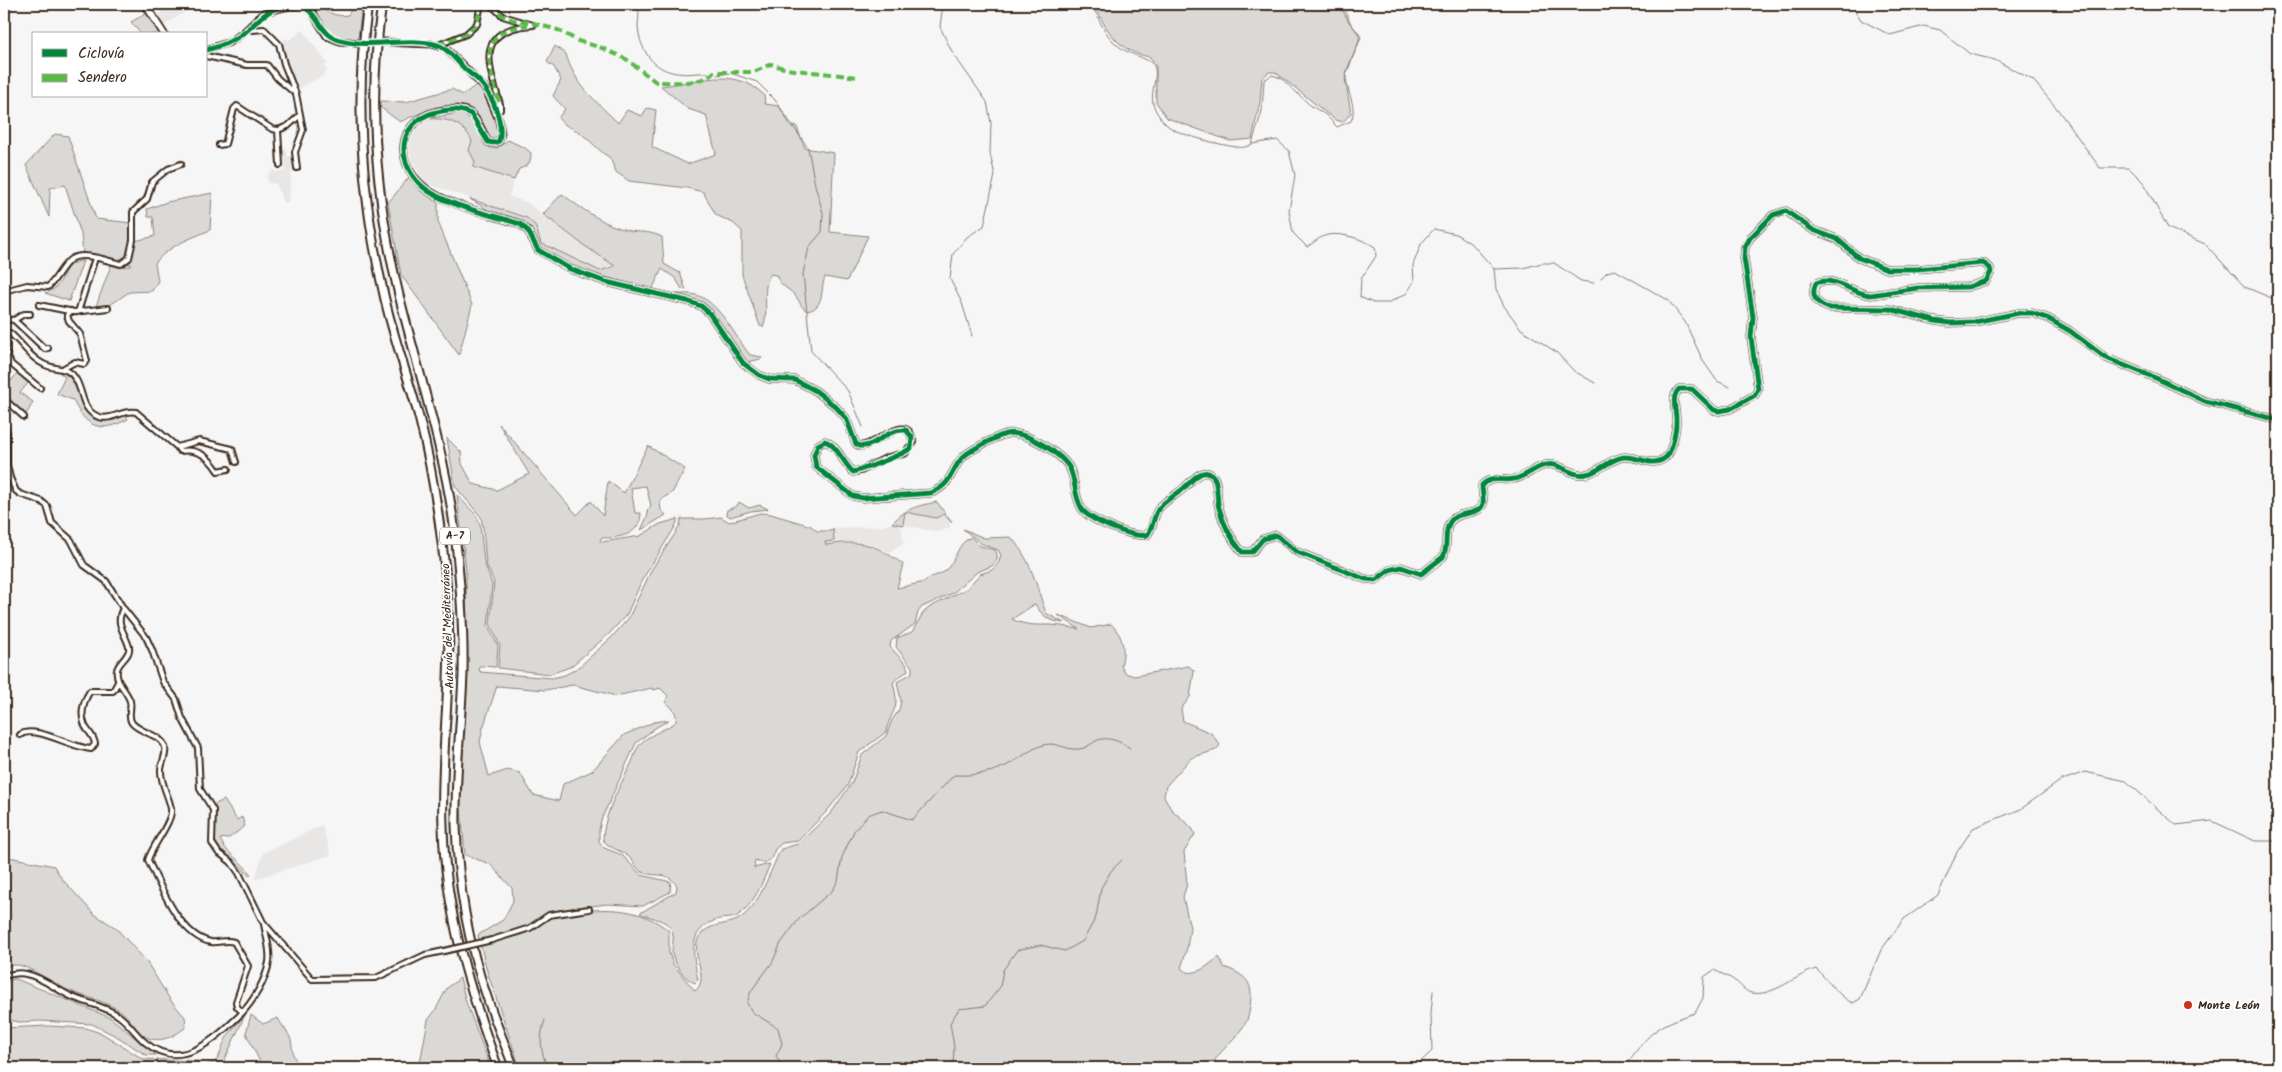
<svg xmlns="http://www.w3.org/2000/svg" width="2282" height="1072" font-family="Kalam,sans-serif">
	<rect width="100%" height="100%" fill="#f7f6f6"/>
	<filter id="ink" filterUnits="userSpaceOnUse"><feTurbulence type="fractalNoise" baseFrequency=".02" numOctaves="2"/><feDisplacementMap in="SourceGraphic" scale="10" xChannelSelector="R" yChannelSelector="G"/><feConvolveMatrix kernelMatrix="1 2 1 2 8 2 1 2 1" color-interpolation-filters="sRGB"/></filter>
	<g filter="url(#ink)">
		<!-- built -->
		<path fill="#e9e7e6" d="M168 4H198L163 26 157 14H161V9Z
			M303 30 328 64 324 66 327 71 323 74V76L298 89 283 57 286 55 281 42 286 38 289 40Z
			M426 119 457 123 463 127 472 141 470 154 475 162 497 175 514 180 509 196 528 203 582 244 616 266 600 271 541 243 535 225 527 218 425 183 411 160 409 145 416 129Z
			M282 149H287L288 157 293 156 289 202 284 203 276 184 268 183 267 176 273 169 275 172 285 171Z
			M904 512 936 518 944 514 950 522V528L937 532 903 525Z
			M892 523 901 526 904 543 890 553 873 546 852 542 825 545V542L834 541 833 528 882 526Z
			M322 825 331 855 255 879 263 853Z"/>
		<!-- green -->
		<path fill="#dbd9d6" stroke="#8b827a" d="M305 4C322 4 330 19 348 15L354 4H362L357 47H353V39C315 37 329 16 305 4Z
			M1094 4H1339L1349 22 1359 33V41L1345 78 1351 113 1343 122 1335 120 1283 78 1275 72H1269L1262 78 1260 102 1252 139 1230 141 1167 118 1156 102V66L1150 57C1119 52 1106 31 1094 4Z
			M147 13 160 34H141L131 22Z
			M555 46 566 54C574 84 597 102 618 123L627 110 642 116 647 108 656 110 652 147 688 164 716 154 706 115 688 109 661 86C697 82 735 66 764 95L765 104 779 106 792 128 796 125 805 148 834 153 830 232 868 236 847 281 825 277C820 290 825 308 807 311 801 307 801 304 797 298 790 288 782 289 776 275L771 274C760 288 770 311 763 327L760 326 742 275V231L733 223 716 215 703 192 687 188 629 181 616 172 610 158C598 151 591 140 579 132 571 127 564 126 558 118L565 109 553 96 561 80 554 67 547 62Z
			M476 85C490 97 495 117 499 135L496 139 492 141 487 138 470 111C441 106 427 109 400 122L380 107V101L406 102 452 89 463 95Z
			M459 113C483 122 475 136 490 148H497L508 140 525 148 531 153C531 164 528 166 519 169L514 180 473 167 475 162 469 150 472 141C463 122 446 118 426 119Z
			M55 134 68 136 96 219 132 223 131 242 127 258 112 260 83 254 81 234 65 185 50 188 49 217 26 165Z
			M410 176 419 190 438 203V222L472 305 459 355 401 275 388 203Z
			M212 193 210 230C190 239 169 245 155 263L158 281 152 291 129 292 107 307 95 309 111 265 118 267 131 266V264H128L132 258 135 241 155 236 153 217H148L147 209 167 202Z
			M562 194C582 209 605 226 631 231 644 233 649 231 662 237L664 264 680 273 686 290 682 289 675 278 662 269 652 290 580 270 552 257 539 248 527 224 488 210 470 199 527 218 535 225 541 243 600 271 615 266 582 244 543 214Z
			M83 261 69 301 45 293C48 292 53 290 56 287 66 278 62 262 83 261Z
			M675 294C683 294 692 293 699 296 720 304 736 338 750 355L762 357 761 359 747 362 742 357 711 310 697 300 674 296Z
			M54 368C84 374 75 420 102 421 109 422 119 417 126 416L128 419C101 434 85 427 73 400L57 394 65 377Z
			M17 373 28 383 20 393 33 402 27 413 24 414 4 397 6 382 9 384Z
			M499 424 577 515 591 501 603 516 608 481 624 493 648 446 685 469 672 493 663 498 660 503 661 510 666 515 641 530 648 515 647 510 651 506 646 486 631 488 635 513H641C640 536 619 538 601 538L600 541 602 542 640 536 660 524 678 519 675 527 642 580 627 614 609 634 570 667 550 674 498 668 500 646 490 624 494 582 486 564 483 527 481 517 455 486 447 438 461 452 462 464 473 484 497 490 529 474Z
			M457 495 476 515 480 524 484 562 492 584 488 626 498 646 496 667 479 666 480 672 552 678 565 675 579 667 611 638 628 619 652 569 680 526 681 519H705L721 517 729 522 760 513 771 514 811 526 817 531H832L833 528 834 541 825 542 826 545C861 540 873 543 903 564L897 588 925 582C930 575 939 576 945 571 956 561 957 543 971 537L980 546 995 550 997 554V560L992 566 977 572 953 593 922 607 918 612 915 624 891 641 890 647 906 664 908 670C903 676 897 676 893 683 901 712 891 708 886 732L859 752 848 785 827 811 798 841 782 843 775 849 771 859 764 863 755 860 754 868 770 864C762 883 755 904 737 916 733 919 725 918 719 919 686 929 693 954 698 980L695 983C685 980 673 962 672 952 672 943 676 934 669 926 662 918 649 918 640 913L676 892 677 886C667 870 657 878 642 872 636 869 635 862 629 857 621 850 610 849 603 840 604 813 619 788 631 764 634 758 636 748 641 743 648 735 674 726 676 721 678 713 671 706 665 702L668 696 660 688 654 690 652 688 616 696 573 685 545 690 497 686 483 728 480 742 489 776 508 770 520 773 533 795 559 801 563 784 592 771 624 735 654 722 669 720 655 728 636 743 601 820 599 830V841L604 848 622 855 641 875 671 882 670 892 643 906 607 904 553 911 527 927 492 937V942C507 939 523 936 536 928 542 925 546 918 551 916 558 913 567 913 574 912 608 907 642 908 669 931V953L673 964 695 991C711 978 689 953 699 937 708 923 724 926 737 920 760 908 770 870 781 849L798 844 831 813 852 783 862 755 886 736 892 720 899 710 901 701 897 682 912 673V667L896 647 897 638 912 632 923 613 930 607 966 589 980 574 992 570 999 562 1001 555 998 550 982 544 963 529 984 538 1011 537C1033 563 1035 583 1046 613L1064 623C1049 621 1043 617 1035 604L1012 619C1025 626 1037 625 1051 625 1061 625 1070 628 1079 629L1058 615 1091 628 1111 624C1124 637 1125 649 1121 666L1125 673 1134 676 1189 666 1194 671 1190 697 1181 709 1183 721 1211 733 1220 745 1216 750 1191 758 1166 786 1164 796 1171 809 1192 828 1195 834 1184 852 1187 884 1183 897 1190 928 1187 948 1181 968C1193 980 1208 965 1219 957L1224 967C1246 975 1254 982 1250 1006 1249 1016 1247 1023 1240 1031 1232 1041 1223 1049 1215 1060L1216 1068H520L487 971 478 935 503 920 513 901 512 888 490 864 465 855 459 787 467 677 466 570Z
			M739 502 749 508 760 505 768 509 751 511 730 517 726 514 727 510 737 506Z
			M937 502 952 523 944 514 936 518 905 512 903 525 892 523C907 508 916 506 937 502Z
			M224 800 237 820 242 817 245 826 229 838 220 839C226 854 243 861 251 875L249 876 242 868 217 847 214 839 216 815 213 805Z
			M4 856 54 866 62 879 94 914 116 928 146 961 171 1001 185 1017 186 1027C176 1035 164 1042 151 1039 138 1036 133 1021 123 1013 107 1001 88 998 70 991 53 985 40 972 22 966 16 964 10 965 4 968Z
			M460 978 466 1002 491 1068H419L428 1020 435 1011 447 988Z
			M16 979 111 1018 156 1055H146L118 1037 92 1024 40 1021 19 1022 4 1019V981Z
			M245 1015 221 1068H4V1028L48 1026 86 1028 103 1034 143 1059 198 1061 200 1066C223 1065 218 1051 227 1037 232 1029 239 1022 245 1015Z
			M251 1015 263 1024 278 1018C281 1025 289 1033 291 1040 294 1055 291 1059 305 1068H260V1062L246 1033Z"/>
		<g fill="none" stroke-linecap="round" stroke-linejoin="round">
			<!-- stream -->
			<path stroke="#847972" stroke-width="1" d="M636 4C641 10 638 19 638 27 640 50 653 70 677 73 687 75 698 72 709 73
				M943 4 940 27 952 52 987 102 991 123 990 154 995 175 984 226 967 237 953 254 950 279 962 303 972 336
				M1092 4C1099 20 1106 38 1121 48 1128 54 1151 59 1154 66 1159 75 1150 91 1153 103 1155 112 1163 123 1171 128 1181 135 1224 146 1237 147 1243 148 1247 147 1252 144L1262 111 1264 80 1272 75 1281 78 1310 105 1326 115 1337 127 1351 121C1359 105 1342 86 1347 70 1351 59 1357 49 1361 37L1351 24 1342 4
				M1851 4 1861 20 1890 35 1924 26 1940 30 1970 54 1995 60 2033 80 2058 110 2100 168H2129L2143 182 2168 228 2205 244 2245 287 2274 299
				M717 75 730 73 757 82 775 100 808 148 815 185 823 213 822 232 809 247 803 274 811 351 848 391 863 427
				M1252 144 1277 140 1289 151 1295 175 1289 211 1293 233 1307 247C1313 243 1321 236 1328 235 1342 232 1365 240 1375 247L1376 256 1361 279 1360 297 1373 303H1388L1407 293 1414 281 1413 265 1421 244 1434 229 1456 234 1473 245 1494 269 1496 289 1504 306 1521 329 1556 352 1574 371 1595 383
				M1494 269 1523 268 1542 263H1554L1581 281 1594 283
				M1601 278 1607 272 1615 270 1668 300 1685 322 1703 361 1717 381 1730 387
				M545 1020C539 1037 540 1052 548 1068
				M783 1068 776 1056 782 1044 778 1028 752 1012 747 1003 751 991 772 963 781 943 799 919 832 891 838 881 842 857 854 831 868 815 882 810 912 820 954 775C974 776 995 773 1013 762 1024 756 1036 744 1051 744 1063 745 1071 752 1084 748 1089 746 1093 742 1098 740 1109 736 1121 742 1130 748
				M950 1068 953 1066 954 1047 950 1023 959 1009 985 1006 1000 987 1003 970 1017 950 1040 945 1065 951 1083 941 1096 917 1101 888 1111 871 1122 860
				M1371 1068 1378 1065 1393 1068
				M1405 1068 1415 1067 1432 1051 1431 1014 1433 991
				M1624 1068C1648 1034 1654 1026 1695 1013L1703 998 1704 977 1714 970C1721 974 1729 976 1735 981 1740 984 1744 991 1751 993 1774 997 1795 975 1816 969 1827 979 1841 999 1853 1003L1860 999 1881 950 1904 919 1938 895 1957 852 1973 828 2021 809 2060 781 2085 772 2126 781 2176 825 2212 821 2255 841H2278"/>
			<!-- secondary-tunnel -->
			<path stroke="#d1cdcb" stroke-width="5.5" stroke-dasharray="5.5 3" stroke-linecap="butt" d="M359 43H380"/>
			<!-- minor casing -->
			<g stroke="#3b2a1e" stroke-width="8">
				<path id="minor" d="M490 4 503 16 533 25
					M249 28 252 30 264 29 279 44 284 64 296 94 303 130 295 152 297 168
					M438 45 466 34 477 24 481 4
					M206 56 247 65H267L278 79 296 94
					M496 112 500 110V104C488 64 474 29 533 25
					M219 145 225 144 234 109 237 106 272 129 278 130
					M280 165 278 130 288 126 299 116
					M4 291 27 285 48 287C57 279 62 265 71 259 83 251 108 261 121 264L129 258 133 240V212L147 199 152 182 168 169 181 164
					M39 305 74 312 108 308
					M78 312 95 258
					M4 319 14 320 24 314H30
					M14 320 45 349 48 348
					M4 333H10C22 343 32 361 48 366 59 370 68 367 75 378 84 391 80 410 99 417 112 421 123 409 136 412L177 447 199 441 232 449 236 462
					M4 348 11 364
					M4 367 11 364 40 388
					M64 368 75 362 84 364 87 361 80 334 69 321 67 315 71 311
					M4 399 24 417
					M4 425 7 432V465L10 478 16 491 20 494 41 501 47 506 52 523 71 540 84 565 106 581 123 608 146 637 152 650 163 682 176 699 182 718 198 748 200 789 213 810 212 843 218 852 231 862 239 873 263 922 312 979 376 978 425 955 444 951
					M177 447 180 451C198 448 209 457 218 471L228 469
					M123 608C114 624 126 634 129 647 131 656 118 662 117 670 115 683 126 689 130 701 132 708 127 716 132 723 140 733 161 734 165 747 167 755 162 761 161 769 160 783 169 796 171 809 173 821 152 846 148 860 160 885 180 937 211 942 219 943 226 939 234 942L248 966 236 1002 237 1007 243 1012
					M20 735C34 724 72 748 91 749L95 744C94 736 89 733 85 726 80 714 83 702 90 691H113L118 682
					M492 940 530 928 549 915 589 909
					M4 976C11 974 19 972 26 974 42 977 56 989 70 996 86 1003 105 1006 119 1016 130 1024 136 1035 146 1043 181 1072 215 1039 240 1015 253 1002 266 980 269 962 271 950 266 936 264 924"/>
			</g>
			<!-- secondary casing -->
			<g stroke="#3b2a1e" stroke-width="9">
				<path id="secondary" d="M145 4 164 34
					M383 42 432 44 445 48 486 89 499 120 501 133 499 141 494 143 488 142C483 133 479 120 470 113 462 108 453 109 444 110 400 116 390 159 424 187 445 205 493 215 520 224L528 231 538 250 570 269 606 282 687 301 701 306 709 313 743 363 759 375 769 379 795 380 816 391 836 407 846 418 856 444 860 446C876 448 908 409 913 443L905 453 887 458 862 470 853 472C843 463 838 446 825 441L818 445 814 455 816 467 853 496 863 498 931 493C953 484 949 472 963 457 970 450 996 437 1006 434 1023 429 1063 454 1070 469 1076 481 1074 497 1082 509 1090 521 1133 538 1147 535 1154 527 1153 516 1159 508 1166 499 1179 494 1186 486 1192 481 1202 467 1212 475 1219 481 1216 499 1219 508 1223 523 1232 540 1242 552H1252L1263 539 1276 535 1297 552 1365 579 1376 580 1389 570 1401 567 1421 574 1443 557C1449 546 1443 532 1450 522 1457 510 1479 517 1483 504 1484 498 1482 491 1482 485 1493 475 1502 482 1514 479 1527 477 1540 462 1554 465 1564 467 1575 477 1586 474 1601 471 1609 459 1624 457 1638 456 1652 468 1665 458 1672 453 1676 431 1676 422 1677 411 1670 398 1679 389H1692L1714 410 1719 411 1730 409 1755 395 1758 389 1751 337 1753 317 1744 258 1745 247 1750 238 1773 215 1786 211 1813 230 1837 239 1859 258 1887 269H1917L1983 263 1990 268 1991 272 1986 281 1968 287 1918 288 1871 295C1852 294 1835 275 1816 283 1810 296 1816 304 1829 308L1890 309 1935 321 1950 323 1974 322 2019 313H2032L2047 318 2070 331 2106 358 2158 379 2205 401 2278 420
					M206 50 230 42 243 33 265 12 293 5 304 6 312 12 327 36 340 41 357 43"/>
			</g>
			<!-- motorway casing -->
			<g stroke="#3b2a1e" stroke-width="11">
				<path id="motorway" d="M368 4C354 100 362 200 384 295 393 337 409 379 420 421 430 460 437 503 442 543 448 588 450 635 448 679 446 728 441 777 443 826 445 911 469 989 498 1068
					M382 4C367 101 376 200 399 295 419 375 445 451 455 533 460 579 464 628 463 674 461 725 455 775 456 826 458 883 468 943 487 997 495 1021 505 1045 514 1068"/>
			</g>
			<!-- minor -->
			<use href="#minor" stroke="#fff" stroke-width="4"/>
			<!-- secondary -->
			<use href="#secondary" stroke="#fff" stroke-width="5.5"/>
			<!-- motorway -->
			<use href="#motorway" stroke="#fff" stroke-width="7"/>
			<!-- minor-bridge casing -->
			<g stroke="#3b2a1e" stroke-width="8" stroke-linecap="butt">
				<path id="minor-bridge" d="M444 951 492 940"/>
			</g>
			<!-- minor-bridge -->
			<use href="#minor-bridge" stroke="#fff" stroke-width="4"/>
			<!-- quiet -->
			<path stroke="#58b947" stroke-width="4" stroke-dasharray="8 4" stroke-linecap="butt" d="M490 4 503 16 513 20 528 22 558 30 578 41 602 48 626 59 656 82C672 82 703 85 714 72H754L771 64 786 69 858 77
				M438 45 466 34 477 24 481 4
				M499 102C489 66 475 30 528 25"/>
			<!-- cycleway casing -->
			<g stroke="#fff" stroke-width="8">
				<path id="cycleway" d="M206 50C219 47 233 41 244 33 261 19 267 7 291 5 318 3 316 34 340 40 370 49 403 37 434 44 447 47 454 58 463 67 468 73 475 76 480 82 493 96 504 123 499 141L494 143 488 142 471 114C461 109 453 109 442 111 399 117 392 160 423 187 444 205 493 215 520 224L528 231 538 250 570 269 606 282 687 301 701 306 709 313 743 363 759 375 769 379 795 380 816 391 836 407 846 418 856 444 860 446C876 448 885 429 906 430L912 437 911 448C904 454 862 470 853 472 843 463 838 446 825 441L818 445 814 455 816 467 853 496 863 498 931 493C953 484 949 472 963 457 970 450 996 437 1006 434 1023 429 1063 454 1070 469 1076 481 1074 497 1082 509 1090 521 1133 538 1147 535 1154 527 1153 516 1159 508 1166 499 1179 494 1186 486 1192 481 1202 467 1212 475 1219 481 1216 499 1219 508 1223 523 1232 540 1242 552H1252L1263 539 1276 535 1297 552 1365 579 1376 580 1389 570 1401 567 1421 574 1443 557C1449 546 1443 532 1450 522 1457 510 1479 517 1483 504 1484 498 1482 491 1482 485 1493 475 1502 482 1514 479 1527 477 1540 462 1554 465 1564 467 1575 477 1586 474 1601 471 1609 459 1624 457 1638 456 1652 468 1665 458 1672 453 1676 431 1676 422 1677 411 1670 398 1679 389H1692L1714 410 1719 411 1730 409 1755 395 1758 389 1751 337 1753 317 1744 258 1745 247 1750 238 1773 215 1786 211 1813 230 1837 239 1859 258 1887 269H1917L1983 263 1990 268 1991 272 1986 281 1968 287 1918 288 1871 295C1852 294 1835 275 1816 283 1810 296 1816 304 1829 308L1890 309 1935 321 1950 323 1974 322 2019 313H2032L2047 318 2070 331 2106 358 2158 379 2205 401 2278 420"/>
			</g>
			<!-- cycleway -->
			<use href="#cycleway" stroke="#00873e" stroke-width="5"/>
		</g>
	</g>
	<!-- markers -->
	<circle fill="#c8321e" stroke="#fff" stroke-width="2" cx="2188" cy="1005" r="5"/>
	<g text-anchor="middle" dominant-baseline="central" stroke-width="4" stroke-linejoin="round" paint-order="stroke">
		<!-- shield labels -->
		<rect fill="#fff" stroke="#766a62" stroke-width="1" x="440" y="527.5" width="30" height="17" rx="4"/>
		<g font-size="11" font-weight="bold" fill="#3b2a1e">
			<text x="455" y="536">A-7</text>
		</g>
		<!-- street labels -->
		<g font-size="12" fill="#3b2a1e" stroke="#fff">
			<text transform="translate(448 626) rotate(-92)">Autovía del Mediterráneo</text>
		</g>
		<!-- poi labels -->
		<g font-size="12" font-weight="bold" fill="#3b2a1e" stroke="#fff" text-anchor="start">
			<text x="2198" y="1005">Monte León</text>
		</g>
	</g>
	<!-- margin -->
	<rect width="2282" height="1072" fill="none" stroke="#fff" stroke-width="20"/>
	<rect x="10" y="10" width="2262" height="1052" fill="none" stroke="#3b2a1e" stroke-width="2" filter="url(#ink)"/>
	<!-- legend -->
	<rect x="32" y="32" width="175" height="65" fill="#ffffff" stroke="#b1aaa5"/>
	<rect x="42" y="49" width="25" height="8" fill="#00873e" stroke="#b1aaa5"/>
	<text x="78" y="58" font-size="15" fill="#3b2a1e">Ciclovía</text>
	<rect x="42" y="74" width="25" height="8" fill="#58b947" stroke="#b1aaa5"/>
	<text x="78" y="82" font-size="15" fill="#3b2a1e">Sendero</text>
</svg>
